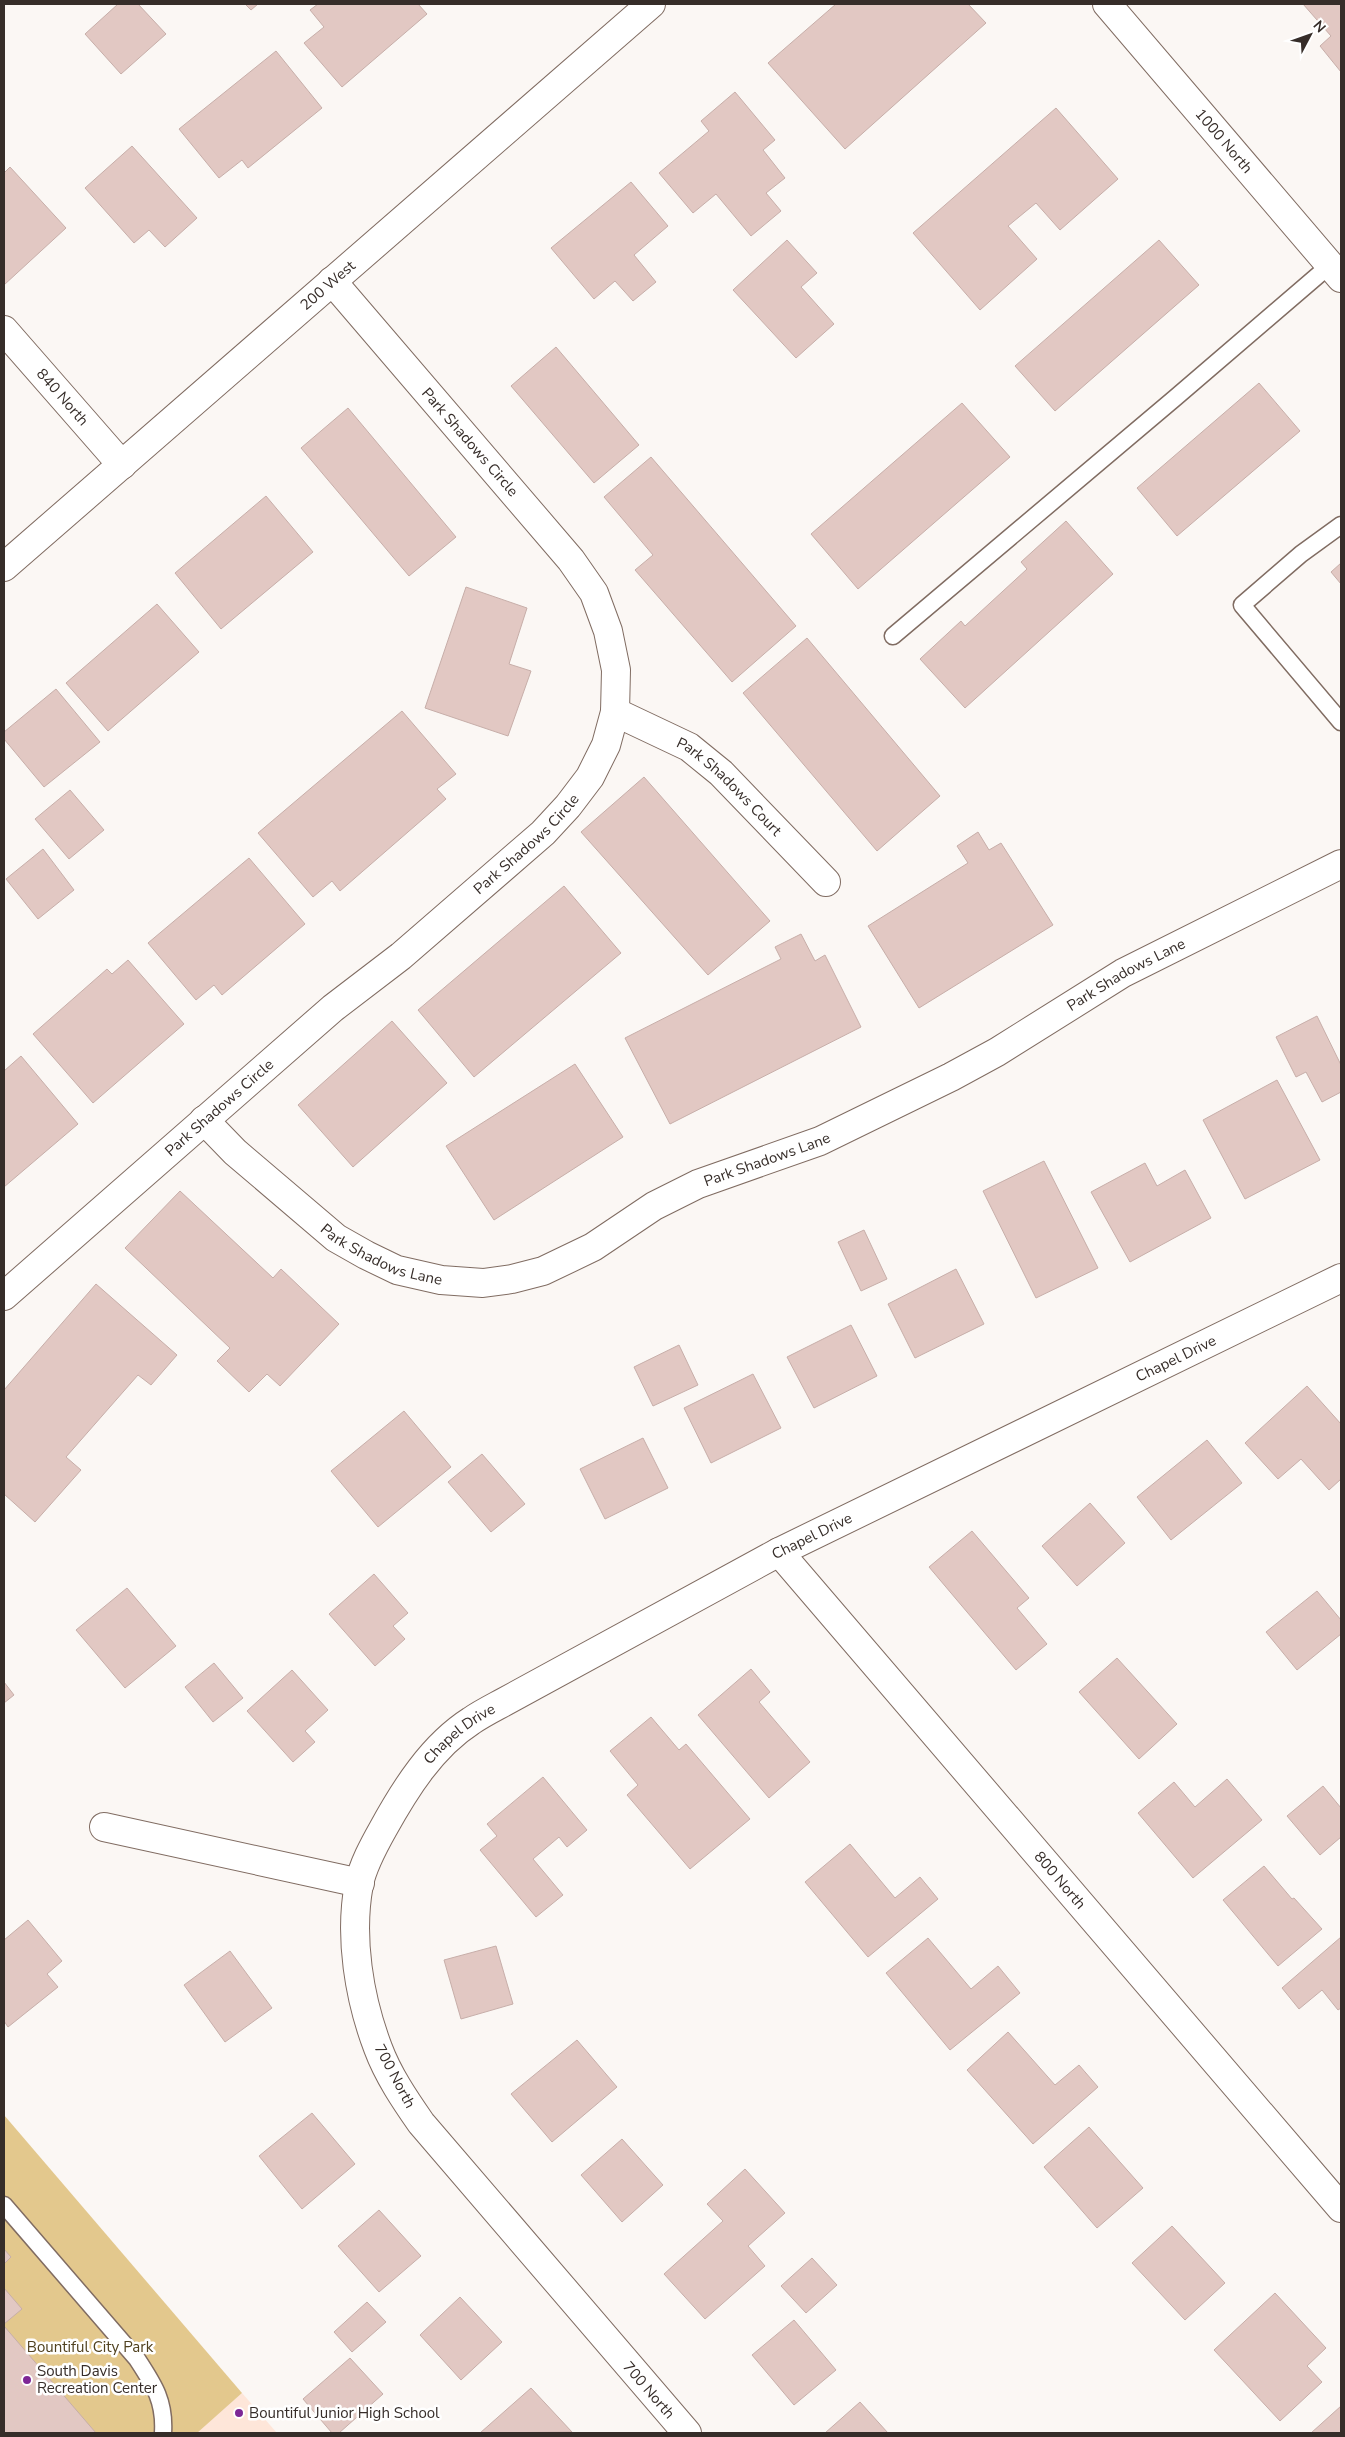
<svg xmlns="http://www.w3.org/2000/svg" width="1345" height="2437" font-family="'Nunito Sans',sans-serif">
	<rect width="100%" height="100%" fill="#fbf7f4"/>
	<!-- built -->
	<path fill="#fee6d9" d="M242 2393 277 2433H196Z"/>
	<!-- green -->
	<path fill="#e3c88d" d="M4 2115 242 2393 197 2433H4Z"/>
	<!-- building -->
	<path fill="#e2c8c3" stroke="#c7aea9" d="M118 4H138L166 34 121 74 85 34Z
		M245 4H258L251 10Z
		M318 4H418L427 14 342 87 304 43 324 27 310 10Z
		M836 4H968L986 23 845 149 768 63Z
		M1303 4H1341V72L1320 46 1331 36Z
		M276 51 322 108 248 168 242 160 219 178 179 129Z
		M735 92 775 140 763 150 785 178 766 193 781 211 751 236 716 194 693 213 659 173 709 131 701 121Z
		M1056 108 1118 179 1060 230 1036 203 1008 226 1037 259 980 310 913 233Z
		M132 146 197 218 165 247 149 230 134 243 85 188Z
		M10 167 66 228 4 285V173Z
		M631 182 668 226 634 255 656 282 633 301 615 281 594 299 551 248Z
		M787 240 817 273 801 287 834 324 796 358 733 290Z
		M1159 240 1199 285 1055 411 1015 366Z
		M556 347 639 445 594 483 511 386Z
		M1259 383 1300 431 1177 536 1137 488Z
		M962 403 1010 457 858 589 811 534Z
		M348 408 456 537 409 576 301 448Z
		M651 457 796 626 732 682 635 570 653 555 604 497Z
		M266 496 313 552 221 629 175 573Z
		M1066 521 1113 574 965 708 920 659 961 621 965 626 1027 569 1021 562Z
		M1341 563V584L1331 572Z
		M466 587 527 608 509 664 531 671 508 736 425 708Z
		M157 604 199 652 108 731 66 683Z
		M807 638 940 796 877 851 743 693Z
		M56 689 100 742 44 787 4 739V732Z
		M402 711 456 774 437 789 446 799 340 891 332 881 313 897 258 833Z
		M644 777 770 921 708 975 581 832Z
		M70 790 104 830 69 859 35 819Z
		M978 832 989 850 1001 843 1053 925 919 1008 868 926 968 863 957 846Z
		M43 849 74 890 38 919 6 879Z
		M249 858 305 924 222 995 214 985 196 1000 148 943Z
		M564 886 621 953 474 1077 418 1010Z
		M801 934 815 961 825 955 861 1027 670 1124 625 1038 781 959 775 947Z
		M128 960 184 1024 93 1103 33 1034 107 969 112 974Z
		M1317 1016 1341 1065V1092L1322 1102 1306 1072 1296 1077 1276 1037Z
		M392 1021 447 1083 353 1167 298 1105Z
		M21 1056 78 1124 4 1187V1071Z
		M575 1064 623 1137 494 1220 446 1146Z
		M1277 1080 1320 1160 1245 1199 1203 1120Z
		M1044 1161 1098 1268 1036 1298 983 1191Z
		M1145 1163 1157 1186 1185 1170 1211 1218 1130 1262 1091 1192Z
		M180 1191 273 1278 281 1269 339 1324 280 1386 267 1374 249 1392 217 1361 230 1348 125 1248Z
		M864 1230 887 1279 861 1291 838 1242Z
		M956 1269 984 1324 915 1358 888 1304Z
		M96 1284 177 1355 151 1385 138 1375 66 1457 81 1470 35 1522 4 1494V1390Z
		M851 1325 877 1376 814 1408 787 1357Z
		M679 1345 698 1385 653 1406 634 1367Z
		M753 1374 781 1428 711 1463 684 1408Z
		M1307 1386 1341 1424V1479L1329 1490 1301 1459 1278 1479 1245 1443Z
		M404 1411 451 1467 378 1527 331 1471Z
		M643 1438 668 1488 605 1519 580 1469Z
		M1207 1440 1242 1483 1171 1540 1137 1497Z
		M482 1454 525 1504 491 1532 448 1482Z
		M1090 1503 1125 1543 1077 1586 1042 1546Z
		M972 1531 1029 1598 1017 1608 1047 1644 1016 1670 929 1567Z
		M374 1574 408 1613 393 1626 405 1639 375 1666 329 1614Z
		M127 1588 176 1646 125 1688 76 1630Z
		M1317 1591 1341 1620V1634L1297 1670 1266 1632Z
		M1117 1658 1177 1724 1139 1759 1079 1692Z
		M214 1663 243 1698 213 1722 185 1687Z
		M751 1669 770 1692 759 1702 810 1762 769 1798 698 1715Z
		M292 1670 328 1710 305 1731 315 1742 293 1762 247 1711Z
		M4 1682 14 1695 4 1703Z
		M651 1717 679 1750 686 1744 750 1819 690 1869 627 1795 638 1785 610 1751Z
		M543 1777 587 1830 567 1847 559 1837 533 1859 563 1895 536 1917 480 1850 497 1836 487 1824Z
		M1227 1779 1262 1820 1193 1878 1138 1813 1174 1782 1195 1807Z
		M1323 1786 1341 1808V1837L1320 1855 1287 1816Z
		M850 1844 895 1898 920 1877 938 1899 868 1957 805 1882Z
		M1264 1866 1292 1899 1294 1898 1322 1929 1278 1966 1223 1900Z
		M28 1920 62 1961 47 1974 58 1987 8 2027 4 2021V1940Z
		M1341 1937V2008L1338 2010 1322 1990 1299 2009 1282 1988Z
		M928 1938 971 1989 998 1966 1020 1993 950 2050 886 1973Z
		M496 1946 513 2004 461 2019 444 1960Z
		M230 1951 272 2008 225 2042 184 1985Z
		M1008 2032 1055 2085 1079 2065 1098 2087 1033 2144 967 2070Z
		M577 2040 617 2087 552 2142 511 2094Z
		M312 2113 355 2164 302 2209 259 2156Z
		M1089 2127 1143 2188 1097 2228 1044 2167Z
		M622 2139 663 2185 622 2222 581 2175Z
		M745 2169 785 2213 748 2246 765 2266 705 2319 664 2274 723 2221 707 2204Z
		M379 2210 421 2256 379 2292 338 2246Z
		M1172 2226 1225 2283 1185 2320 1132 2263Z
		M4 2249 11 2257 4 2264Z
		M812 2258 837 2285 806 2313 781 2286Z
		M4 2288 22 2309 4 2324Z
		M1275 2293 1326 2348 1307 2366 1322 2382 1280 2421 1214 2350Z
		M460 2297 502 2342 461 2380 420 2335Z
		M367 2302 386 2322 352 2352 334 2332Z
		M794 2320 836 2370 794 2405 752 2355Z
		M4 2326 96 2433H4Z
		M350 2358 383 2394 339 2433H332L303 2399Z
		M531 2388 572 2432 480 2433Z
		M860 2402 888 2433H825Z
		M1341 2406V2433H1311Z"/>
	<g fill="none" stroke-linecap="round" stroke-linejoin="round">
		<!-- lane casing -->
		<g stroke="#806c62" stroke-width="19">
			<path id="lane" d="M1341 525 1301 554 1242 605 1341 722
				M893 636 1175 398 1330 265
				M4 2205 137 2359C154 2385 165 2401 163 2433"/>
		</g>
		<!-- street casing -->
		<g stroke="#806c62" stroke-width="30">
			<g id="street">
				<path id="s1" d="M4 330 122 465"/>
				<path id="s2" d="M615 712 689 747 721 773 826 882"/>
				<path id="s3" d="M204 1120 235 1152 336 1238 366 1255 397 1270 441 1280 483 1283 512 1279 543 1271 593 1247 654 1206 698 1184 820 1141 951 1077 997 1052 1123 973 1341 864"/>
				<path id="s4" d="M4 1296 333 1008 401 956 543 833 568 806 590 777 606 745 615 712 616 670 608 631 594 593 571 560 332 281"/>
				<path id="s5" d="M779 1552 1341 2208"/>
				<path d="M104 1827 360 1883"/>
				<path id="s6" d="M687 2433 421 2123C405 2100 388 2075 378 2048 359 1998 349 1937 359 1884 363 1865 374 1845 383 1829 405 1789 432 1746 471 1721 481 1714 493 1708 504 1702L779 1552 1341 1278"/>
			</g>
		</g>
		<!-- secondary casing -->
		<g stroke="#806c62" stroke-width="30">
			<g id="secondary">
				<path id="s7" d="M1107 4 1341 278"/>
				<path id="s8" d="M4 567 651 4"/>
			</g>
		</g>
		<!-- lane -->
		<use href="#lane" stroke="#fff" stroke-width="16"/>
		<!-- street -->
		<use href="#street" stroke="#fff" stroke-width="28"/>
		<!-- secondary -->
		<use href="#secondary" stroke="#fff" stroke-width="28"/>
	</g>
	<!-- markers -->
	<g fill="#7d2796" stroke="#fff" stroke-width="2">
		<circle cx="27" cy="2380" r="5"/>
		<circle cx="239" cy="2413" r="5"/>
	</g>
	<g text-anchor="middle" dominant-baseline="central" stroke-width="5" stroke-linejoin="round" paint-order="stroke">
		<!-- street labels -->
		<g font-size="15" fill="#362d29" stroke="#fff">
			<text stroke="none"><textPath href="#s7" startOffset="180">1000 North</textPath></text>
			<text stroke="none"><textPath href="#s8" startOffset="429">200 West</textPath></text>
			<text stroke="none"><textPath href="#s1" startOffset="89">840 North</textPath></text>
			<text transform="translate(470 442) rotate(49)">Park Shadows Circle</text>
			<text stroke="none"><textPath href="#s2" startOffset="138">Park Shadows Court</textPath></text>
			<text stroke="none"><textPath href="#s4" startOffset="691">Park Shadows Circle</textPath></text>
			<text stroke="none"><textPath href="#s3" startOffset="1051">Park Shadows Lane</textPath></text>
			<text stroke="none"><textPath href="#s4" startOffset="286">Park Shadows Circle</textPath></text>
			<text stroke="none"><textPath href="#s3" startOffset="646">Park Shadows Lane</textPath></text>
			<text stroke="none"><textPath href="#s3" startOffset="226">Park Shadows Lane</textPath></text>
			<text stroke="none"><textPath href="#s6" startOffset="1656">Chapel Drive</textPath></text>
			<text stroke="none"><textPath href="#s6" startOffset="1251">Chapel Drive</textPath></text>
			<text stroke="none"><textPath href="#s6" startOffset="846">Chapel Drive</textPath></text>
			<text stroke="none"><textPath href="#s5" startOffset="432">800 North</textPath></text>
			<text transform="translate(395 2076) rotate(62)">700 North</text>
			<text transform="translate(649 2390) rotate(49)">700 North</text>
		</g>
		<!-- park labels -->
		<g font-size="15" fill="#50411f" stroke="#fff">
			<text x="90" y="2347">Bountiful City Park</text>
		</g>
		<!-- poi labels -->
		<g font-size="15" fill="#362d29" stroke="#fff" text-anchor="start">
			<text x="37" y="2371">South Davis<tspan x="37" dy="17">Recreation Center</tspan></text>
			<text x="249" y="2413">Bountiful Junior High School</text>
		</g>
	</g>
	<!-- border -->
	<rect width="1345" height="2437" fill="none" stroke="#362d29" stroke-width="10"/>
	<!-- north arrow -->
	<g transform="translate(1310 35) rotate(49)" stroke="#ffffff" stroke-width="4" paint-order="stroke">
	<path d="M0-4L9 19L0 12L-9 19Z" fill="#362d29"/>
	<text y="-8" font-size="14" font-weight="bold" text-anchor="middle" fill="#362d29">N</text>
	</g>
</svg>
